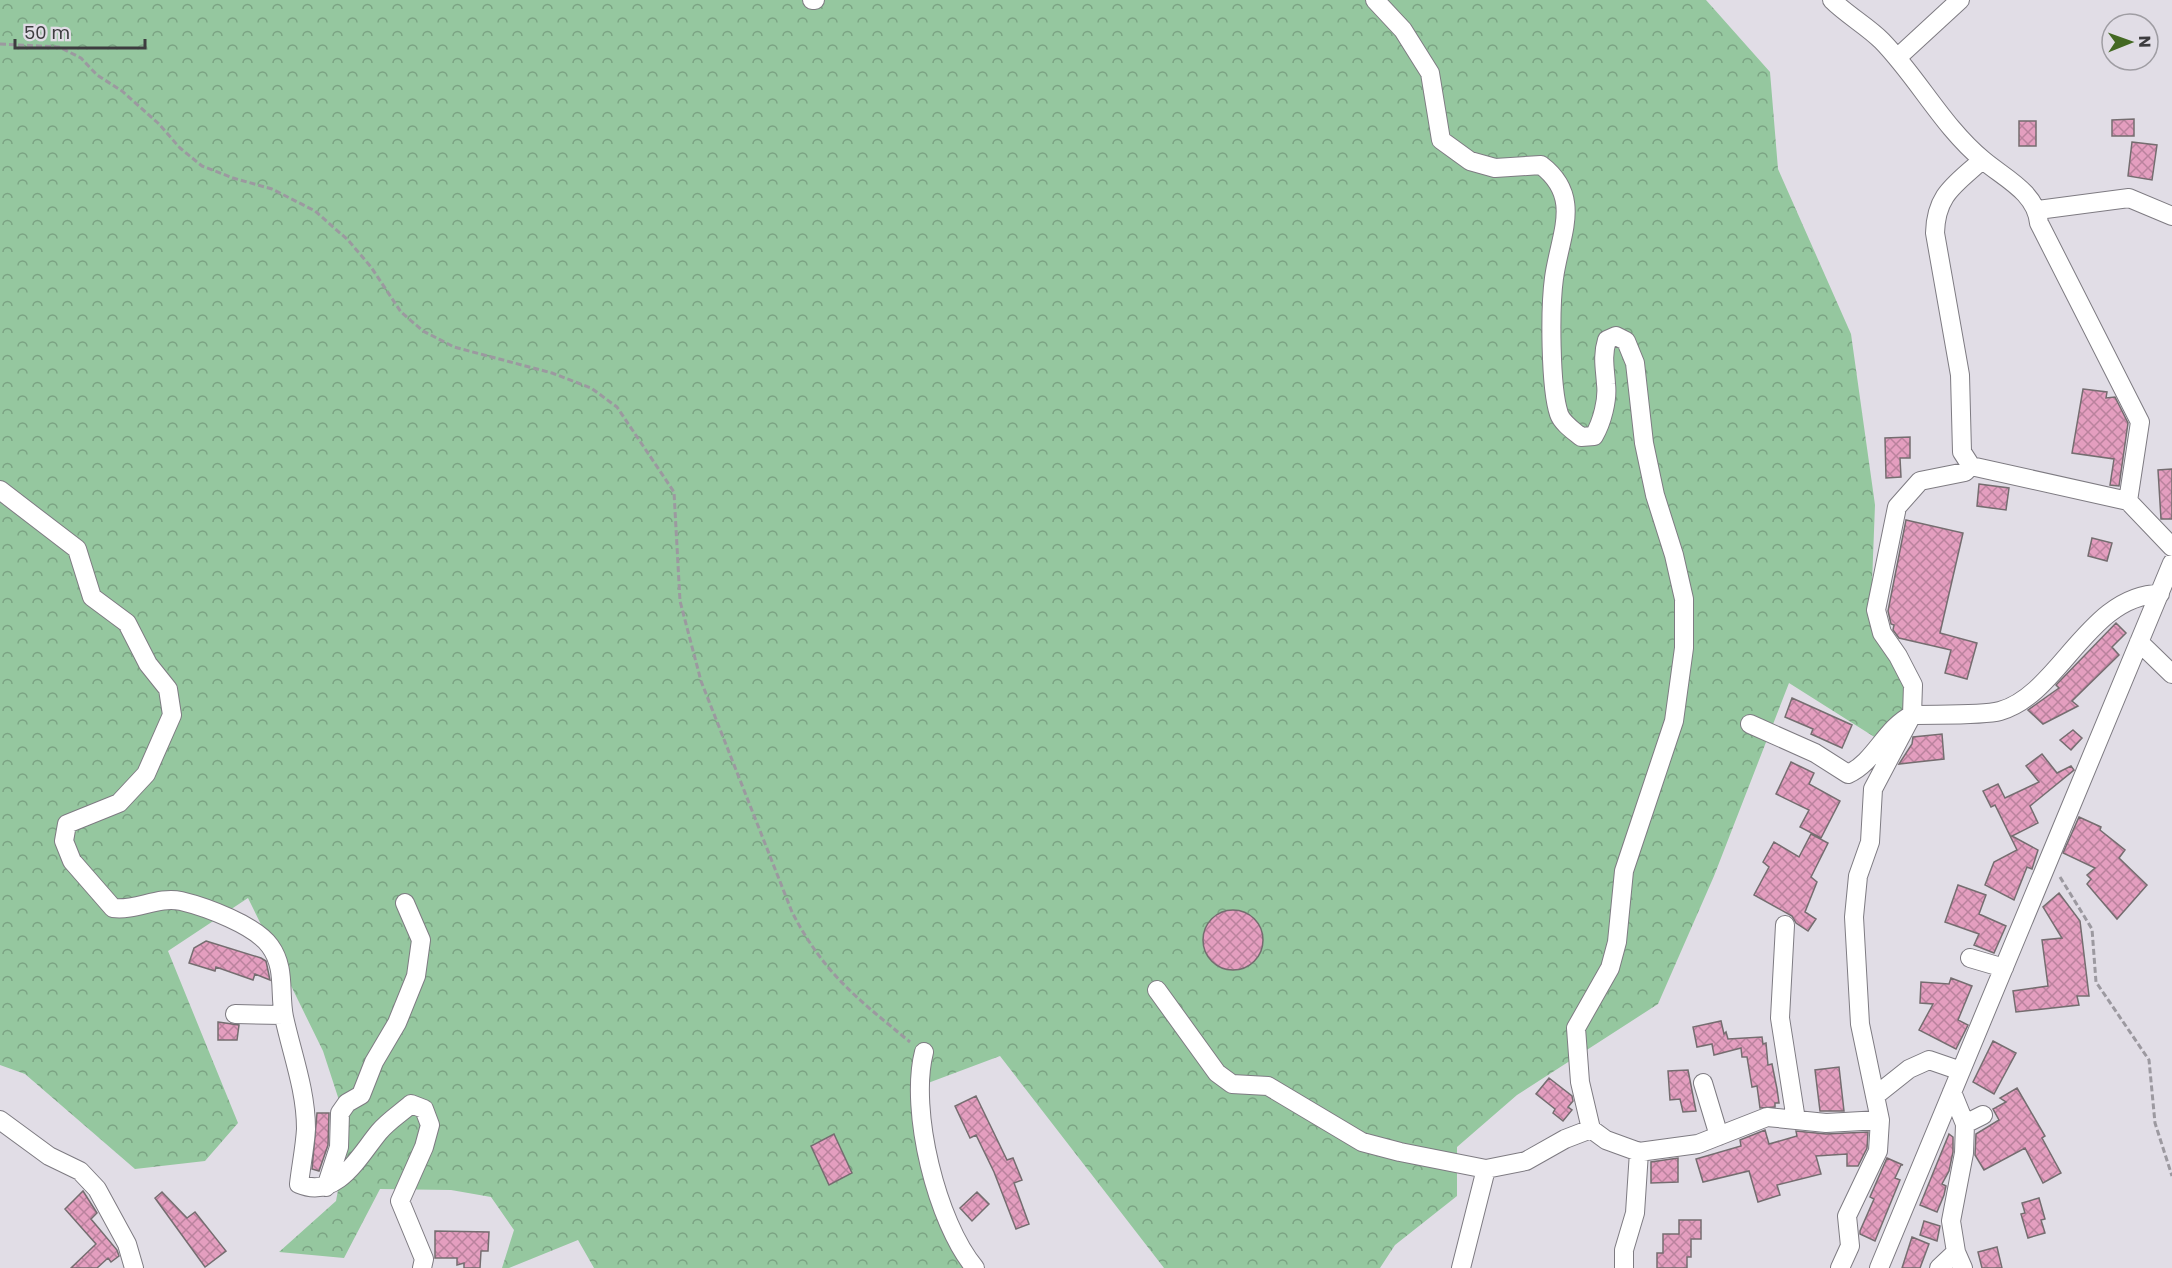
<svg xmlns="http://www.w3.org/2000/svg" width="2172" height="1268" font-family="Poppins,sans-serif">
	<defs>
		<pattern id="forest-crowns" width="20" height="18" patternUnits="userSpaceOnUse" patternTransform="scale(1.5)"><rect width="20" height="18" fill="#95c79f"/><path d="M2 6a3 3 0 1 1 6 0M12 15a3 3 0 1 1 6 0" fill="none" stroke="#7ba383"/></pattern>
		<pattern id="building-cross-hatch" width="8" height="8" patternUnits="userSpaceOnUse" patternTransform="scale(1.5)"><rect width="8" height="8" fill="#e49ebf"/><path d="M0 0l8 8M0 8l8-8" fill="none" stroke="#ba829d"/></pattern>
	</defs>
	<rect width="100%" height="100%" fill="#e1dde6"/>
	<!-- forest -->
	<path fill="url(#forest-crowns)" d="M0 0H1706L1770 72 1778 169 1851 334 1875 505 1871 610 1898 668 1909 703 1876 738 1789 683 1714 876 1658 1004 1517 1095 1457 1147V1196L1395 1245 1380 1268H1164L1000 1056 912 1089 972 1268H594L578 1240 509 1268H502L514 1230 491 1197 451 1190 380 1189 344 1258 279 1252 336 1201 349 1131 323 1051 248 898 168 951 238 1123 205 1161 135 1169 25 1074 0 1065Z"/>
	<!-- building -->
	<path fill="url(#building-cross-hatch)" stroke="#756d70" stroke-width="1.5" d="M2134 119V136H2112V120Z
		M2019 121H2036V146H2019Z
		M2132 142 2157 145 2152 180 2128 176Z
		M2083 389 2107 392 2106 398 2115 397 2128 423 2119 486 2110 485 2114 459 2072 453Z
		M1910 437V458H1900L1901 477 1886 478 1885 438Z
		M2172 469V519H2161L2158 470Z
		M1979 484 2009 488 2006 510 1977 506Z
		M1906 520 1963 533 1940 633 1977 643 1967 679 1945 673 1951 650 1899 638 1893 630 1894 625 1891 624 1888 611Z
		M2092 538 2112 543 2107 561 2088 556Z
		M2116 623 2126 633 2112 647 2119 655 2072 701 2078 706 2043 724 2028 710 2059 688 2056 685Z
		M1792 698 1852 725 1842 748 1811 734 1813 729 1785 717Z
		M2073 730 2082 738 2071 750 2060 740Z
		M1942 734 1944 759 1899 764 1912 744 1913 737Z
		M2042 754 2057 773 2071 766 2074 770 2030 806 2038 823 2012 836 2038 850 2032 869 2027 867 2014 900 1985 885 1994 862 2017 850 1995 805 1991 807 1983 791 1998 784 2005 798 2039 782 2026 766Z
		M1791 762 1814 773 1809 784 1840 801 1821 838 1800 827 1809 810 1776 794Z
		M2079 817 2101 827 2100 830 2125 850 2119 858 2147 885 2117 919 2087 884 2091 879 2087 875 2095 868 2063 853Z
		M1811 834 1828 843 1811 877 1817 882 1805 912 1816 919 1808 931 1796 923 1792 916 1754 895 1769 867 1763 862 1774 842 1799 857Z
		M1958 885 1986 895 1979 914 2006 926 1994 953 1974 945 1979 934 1945 922Z
		M2059 893 2080 921 2089 996H2077L2079 1005 2016 1012 2013 991 2048 986 2042 940 2062 938 2043 907Z
		M1203 940a30 30 0 1 1 60 0a30 30 0 1 1-60 0Z
		M206 941 261 958 266 961 270 980 255 974 253 980 216 967 215 971 189 963 194 948Z
		M1951 978 1972 986 1958 1020 1968 1025 1956 1049 1919 1030 1933 1004 1920 1003 1921 982 1949 984Z
		M1721 1021 1724 1034 1726 1032 1728 1039 1762 1037 1763 1044 1766 1043 1768 1065 1772 1064 1777 1089 1779 1103H1775V1107L1760 1108 1757 1086 1752 1087 1747 1057H1742L1741 1048 1714 1055 1712 1044 1697 1047 1693 1027Z
		M218 1022 239 1025 237 1040H218Z
		M1993 1041 2016 1053 1994 1094 1973 1082Z
		M1839 1067 1844 1111H1820L1815 1070Z
		M1688 1070 1696 1111 1683 1112 1680 1099 1670 1100 1668 1071Z
		M1549 1078 1572 1096 1573 1101 1568 1107 1572 1110 1563 1121 1553 1113 1555 1109 1536 1094Z
		M2017 1088 2045 1136 2042 1138 2061 1173 2043 1183 2025 1148 1984 1170 1975 1155 1976 1134 1999 1120 1993 1109 2006 1102 2000 1098Z
		M976 1096 1007 1160 1013 1158 1022 1180 1014 1183 1029 1224 1016 1229 994 1172 976 1135 970 1138 955 1106Z
		M317 1113H329L328 1145 319 1171 312 1169Z
		M1765 1130 1769 1144 1797 1136 1796 1131 1826 1134 1868 1132 1867 1148 1858 1166H1847V1154L1816 1156 1821 1174 1777 1185 1780 1195 1758 1202 1749 1171 1703 1182 1696 1159 1741 1146 1740 1140Z
		M834 1134 852 1173 829 1185 811 1146Z
		M1949 1134 1953 1137V1152L1949 1171 1942 1184 1946 1186 1944 1195 1937 1212 1920 1205Z
		M1678 1158V1182L1651 1183V1162Z
		M1887 1158 1903 1165H1901L1895 1178 1900 1180 1875 1241 1860 1234V1231L1874 1199 1870 1197Z
		M83 1191 97 1213 91 1219 117 1250 119 1256 111 1262 108 1258 97 1268H71L96 1244 65 1209Z
		M162 1192 187 1218 195 1212 226 1251 205 1267 155 1198Z
		M977 1192 989 1204 972 1221 960 1208Z
		M2039 1198 2045 1219 2041 1220 2045 1233 2028 1238 2021 1214 2025 1213 2022 1203Z
		M1679 1220H1701V1239H1691V1257H1687V1268H1657V1253H1663V1234H1679Z
		M1924 1221 1940 1226 1937 1241 1920 1235Z
		M435 1231 489 1232 488 1251H481L480 1268H464V1263L457 1265V1258H435Z
		M1912 1237 1929 1244 1920 1268H1902Z
		M1997 1247 2002 1268H1982L1978 1252Z"/>
	<g fill="none" stroke-linecap="round" stroke-linejoin="round">
		<!-- minor casing -->
		<g stroke="#7e7b82" stroke-width="20">
			<path id="minor" d="M812 0H815
				M1375 0 1403 30 1430 73 1441 140 1470 161 1495 168 1541 165C1583 197 1560 234 1554 278 1550 307 1550 387 1559 414 1562 423 1574 431 1581 437L1594 436C1602 422 1608 400 1606 384 1605 368 1602 356 1607 340L1616 336 1626 341 1635 363 1644 443 1655 495 1674 555 1684 599V648L1674 721 1624 871 1617 942 1610 968 1576 1028 1580 1082 1591 1129 1606 1140 1639 1152 1635 1213 1624 1250V1268
				M1832 0C1847 15 1867 26 1882 41 1918 78 1943 127 1983 160 2004 178 2036 192 2039 223L2140 422 2128 501
				M1897 58 1960 0
				M2038 210 2129 198 2172 216
				M1971 466 2128 501 2172 547
				M0 490 77 549 92 597 127 623 148 664 168 689 172 715 146 774 119 803 67 824 64 841 72 861 113 908C136 911 158 896 181 901 206 907 255 925 270 946 286 968 279 992 284 1017 292 1054 306 1090 306 1129 305 1147 301 1166 299 1184 337 1200 359 1156 379 1132 388 1121 401 1113 411 1104L424 1109 430 1125 424 1147 400 1201 424 1259 422 1268
				M2139 642 2172 674
				M1750 724 1815 753 1848 774C1875 762 1885 728 1912 715 1934 714 1981 716 2000 711 2059 695 2089 594 2160 594
				M1785 925 1780 1018 1796 1120
				M1970 958 2004 968
				M1157 990 1217 1073 1232 1084 1268 1086 1362 1142 1400 1152 1486 1169 1526 1161 1565 1139 1591 1129
				M235 1014 283 1015
				M924 1052C909 1110 937 1223 975 1268
				M1703 1083 1719 1136
				M1952 1092 1965 1124 1964 1153 1951 1221 1956 1252 1963 1268
				M1875 1096 1909 1069 1929 1060 1961 1071
				M0 1120 49 1156 80 1171 97 1189 127 1244 134 1268
				M1965 1124 1983 1115
				M1639 1152 1698 1144 1767 1117 1826 1123 1880 1120
				M326 1187 339 1147 340 1113 347 1103 361 1095 374 1062 397 1023 416 976 421 940 405 903
				M1461 1268 1486 1169
				M1840 1268 1850 1246 1847 1216 1878 1151 1880 1120 1860 1024 1854 917 1858 876 1870 842 1873 789 1912 715 1913 685 1898 656 1882 633 1876 610 1897 507 1920 481 1965 472 1971 466 1962 452 1960 375 1935 233C1936 194 1955 185 1982 160
				M1879 1268 2172 563
				M1939 1268 1956 1252"/>
		</g>
		<!-- path -->
		<path stroke="#9c99a0" stroke-width="3" stroke-dasharray="6 3" stroke-linecap="butt" d="M0 44 59 47 81 58 97 75 122 91 158 123 180 148 202 166 233 178 272 189 315 211 348 240 371 267 401 312 423 331 454 347 552 373 591 388 617 407 674 492 680 601 701 681 792 912C824 974 858 999 910 1042
			M2060 877 2092 929 2096 982 2149 1060 2155 1123 2172 1176"/>
		<!-- minor -->
		<use href="#minor" stroke="#fff" stroke-width="18"/>
	</g>
	<!-- north arrow -->
	<g transform="translate(2130 42) rotate(89)"><circle r="28" fill="#e1dde6" stroke="#9f9da3" stroke-width="1.5"/>
	<path d="M0-4.5L10 22L0 15L-10 22Z" fill="#446923"/>
	<text y="-9" font-size="16" font-weight="bold" text-anchor="middle" fill="#3d3c3f">N</text>
	</g>
	<!-- scale -->
	<path d="M15 39v9h130v-9" fill="none" stroke="#3d3c3f" stroke-width="3"/>
	<text x="24" y="39" font-size="18" fill="#3d3c3f" stroke="#e1dde6" stroke-width="4.5" paint-order="stroke">50 m</text>
</svg>
